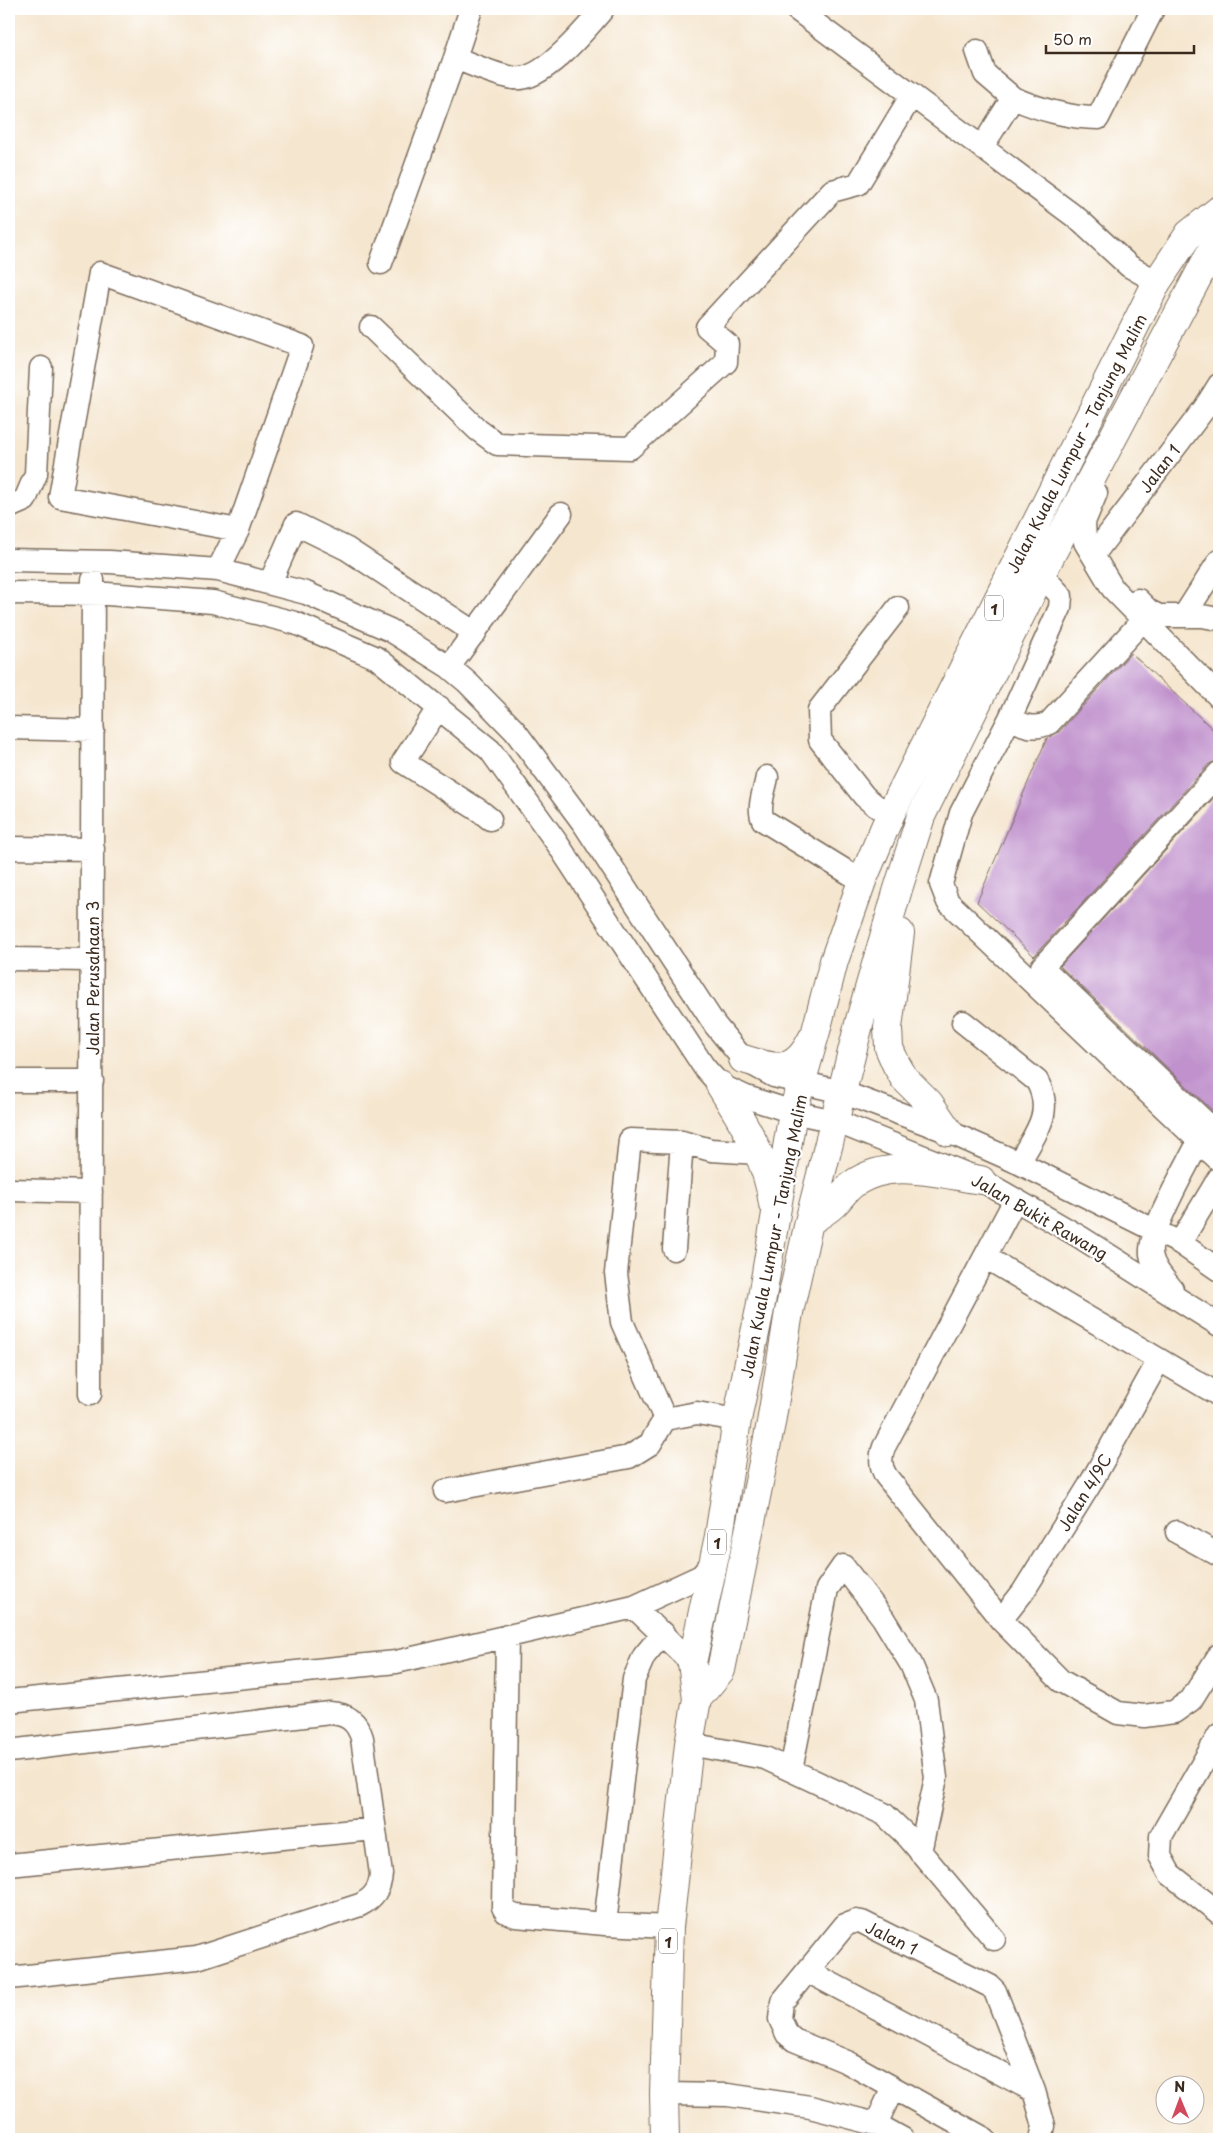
<svg xmlns="http://www.w3.org/2000/svg" width="1228" height="2148" font-family="'Playpen Sans',sans-serif">
	<rect width="100%" height="100%" fill="#fff"/>
	<filter id="ink" filterUnits="userSpaceOnUse"><feTurbulence type="fractalNoise" baseFrequency=".02" numOctaves="2"/><feDisplacementMap in="SourceGraphic" scale="10" xChannelSelector="R" yChannelSelector="G"/><feConvolveMatrix kernelMatrix="1 2 1 2 8 2 1 2 1" color-interpolation-filters="sRGB"/></filter>
	<filter id="wash" filterUnits="userSpaceOnUse"><feTurbulence type="fractalNoise" baseFrequency=".0096" numOctaves="4" result="noise"/><feDisplacementMap in="SourceGraphic" scale="20" xChannelSelector="R" yChannelSelector="G"/><feGaussianBlur stdDeviation="1.12" result="paint"/><feColorMatrix in="noise" values="0 0 0 0 0 0 0 0 0 0 0 0 0 0 0 0 0 1.4 0 .05"/><feComposite in="paint" operator="in"/></filter>
	<g filter="url(#wash)">
		<rect width="100%" height="100%" fill="#f5e6cf"/>
		<g id="blocks">
			<!-- building -->
			<path fill="#c091cc" d="M1131 653 1219 735V760L1209 764 1034 956 977 902 1047 738 1059 732Z
				M1219 792V1128L1214 1112 1060 966Z"/>
		</g>
	</g>
	<g filter="url(#ink)">
		<use href="#blocks" fill-opacity="0" stroke="#7c6c5c" stroke-width="1"/>
		<g fill="none" stroke-linecap="round" stroke-linejoin="round">
			<!-- minor casing -->
			<g stroke="#7c6c5c" stroke-width="25">
				<path id="minor" d="M796 9 1078 219 1129 266 1157 282
					M977 51 985 74 1013 98
					M455 58 471 9
					M982 147 1013 98C1038 109 1070 118 1098 118L1153 9
					M381 263 455 58C474 65 494 75 514 78 542 83 586 29 603 9
					M371 327 478 430 497 444 630 448 726 362 727 344 707 327 832 191 858 184 912 95
					M1096 493 1084 522 1085 542 1113 589 1219 697
					M9 507 25 500 36 474 41 368
					M1097 550 1204 409 1219 385
					M9 560 110 562 218 570 306 593 390 630 449 667 467 682 515 731 584 824 715 1025 743 1059 774 1076 842 1092 949 1132 1019 1163 1180 1243 1219 1270
					M218 570 238 530 302 346 100 273 60 497 238 530
					M1041 574 1061 596 1060 608 1010 718 961 813 941 884 948 902 1219 1160
					M270 583 296 524 347 549 475 633
					M9 593 107 594 213 602 295 623 377 658 490 750 557 843 704 1067 720 1085 746 1097 793 1112 835 1121 981 1180 1080 1237 1219 1325
					M1138 600 1149 611 1159 616H1202L1219 619
					M1184 616 1219 561
					M449 667 561 514
					M439 707 403 762 480 811 490 819
					M1010 718C1024 726 1034 730 1049 723L1143 620
					M9 728 93 730
					M767 777C765 790 757 807 763 820L862 881
					M891 813 876 806 864 796 820 740 819 710 898 608
					M9 848 93 849
					M9 959 92 960
					M963 1022 1037 1081C1055 1114 1034 1134 1019 1163
					M9 1081H92
					M1210 1152 1205 1122 1042 967 1219 773
					M9 1190 91 1192
					M1015 1200 884 1447C880 1458 880 1466 886 1476L1001 1620 1061 1681 1118 1713 1144 1716 1174 1712 1191 1700 1219 1655
					M1180 1243 1219 1178
					M674 1249 682 1142
					M985 1257 1219 1395
					M1172 1289C1164 1279 1153 1268 1151 1254 1148 1232 1188 1164 1199 1141
					M90 1394 93 580
					M665 1419 622 1322 616 1273 630 1140 682 1142 711 1150 758 1153
					M445 1491 629 1457 650 1444 665 1419 697 1413 737 1420
					M1177 1532 1219 1555
					M634 1607 692 1663
					M1001 1620 1023 1592 1089 1486 1159 1360
					M507 1636 503 1907 506 1912 516 1916 605 1924 669 1927
					M9 1701 396 1662 634 1607 701 1576 712 1563
					M1219 1735 1161 1836 1160 1856 1170 1874 1219 1913
					M689 1744 765 1758 884 1814 908 1837 994 1939
					M9 1751 330 1713C347 1714 357 1721 362 1738L381 1874C380 1889 374 1898 360 1905L197 1958 9 1978
					M791 1770 827 1589 843 1566 883 1618 911 1664 926 1700 936 1778 920 1852
					M9 1865 374 1829
					M605 1924 634 1679 644 1656 663 1633
					M809 1972 1034 2091
					M664 2094 728 2095 810 2107 876 2124 903 2139
					M876 2124 893 2088
					M985 2139 847 2062 794 2040 787 2034 780 2019 782 2002 845 1925 856 1921 862 1922 990 1986 995 1991 1034 2091 1044 2126 1041 2139"/>
			</g>
			<!-- major casing -->
			<g stroke="#7c6c5c" stroke-width="30">
				<path id="major" d="M900 933 888 1028 889 1048 896 1064 904 1078 929 1103 949 1132
					M743 1059C777 1069 794 1075 812 1039
					M720 1085C742 1121 768 1160 773 1204
					M809 1222C817 1216 827 1211 834 1204 841 1197 845 1190 853 1184 890 1157 939 1174 981 1180
					M697 1699 721 1670 771 1423 789 1312 809 1222 860 1020 898 889 921 816 1041 574 1213 248 1219 233
					M665 2139 664 2094 669 1927 689 1744 697 1699 692 1663 719 1536 737 1420 760 1309 793 1112 816 1031 834 961 862 881 891 813 1157 282 1189 234 1219 210"/>
			</g>
			<!-- minor -->
			<use href="#minor" stroke="#fff" stroke-width="22"/>
			<!-- major -->
			<use href="#major" stroke="#fff" stroke-width="28"/>
		</g>
	</g>
	<g text-anchor="middle" dominant-baseline="central" stroke-width="4.5" stroke-linejoin="round" paint-order="stroke">
		<!-- shield labels -->
		<g fill="#fff" stroke="#766a62" stroke-width="1">
			<rect x="985" y="595.5" width="18" height="25" rx="4"/>
			<rect x="708" y="1529.5" width="18" height="25" rx="4"/>
			<rect x="659" y="1928.5" width="18" height="25" rx="4"/>
		</g>
		<g font-size="15" font-weight="bold" fill="#3b2a1e">
			<text x="994" y="608">1</text>
			<text x="717" y="1542">1</text>
			<text x="668" y="1941">1</text>
		</g>
		<!-- street labels -->
		<g font-size="16" fill="#3b2a1e" stroke="#fff">
			<text transform="translate(1076 443) rotate(-63)">Jalan Kuala Lumpur - Tanjung Malim</text>
			<text transform="translate(1159 468) rotate(-53)">Jalan 1</text>
			<text transform="translate(92 978) rotate(-90)">Jalan Perusahaan 3</text>
			<text transform="translate(1040 1216) rotate(30)">Jalan Bukit Rawang</text>
			<text transform="translate(773 1236) rotate(-79)">Jalan Kuala Lumpur - Tanjung Malim</text>
			<text transform="translate(1084 1492) rotate(-59)">Jalan 4/9C</text>
			<text transform="translate(892 1937) rotate(26)">Jalan 1</text>
		</g>
	</g>
	<!-- margin -->
	<rect width="1228" height="2148" fill="none" stroke="#fff" stroke-width="30"/>
	<!-- north arrow -->
	<g transform="translate(1180 2100) rotate(359)"><circle r="24" fill="#ffffff" stroke="#b1aaa5"/>
	<path d="M0-4L9 19L0 12L-9 19Z" fill="#d1495b"/>
	<text y="-8" font-size="14" font-weight="bold" text-anchor="middle" fill="#3b2a1e">N</text>
	</g>
	<!-- scale -->
	<path d="M1046 45v8h148v-8" fill="none" stroke="#3b2a1e" stroke-width="2.5"/>
	<text x="1053" y="45" font-size="15" fill="#3b2a1e" stroke="#ffffff" stroke-width="4" paint-order="stroke">50 m</text>
</svg>
